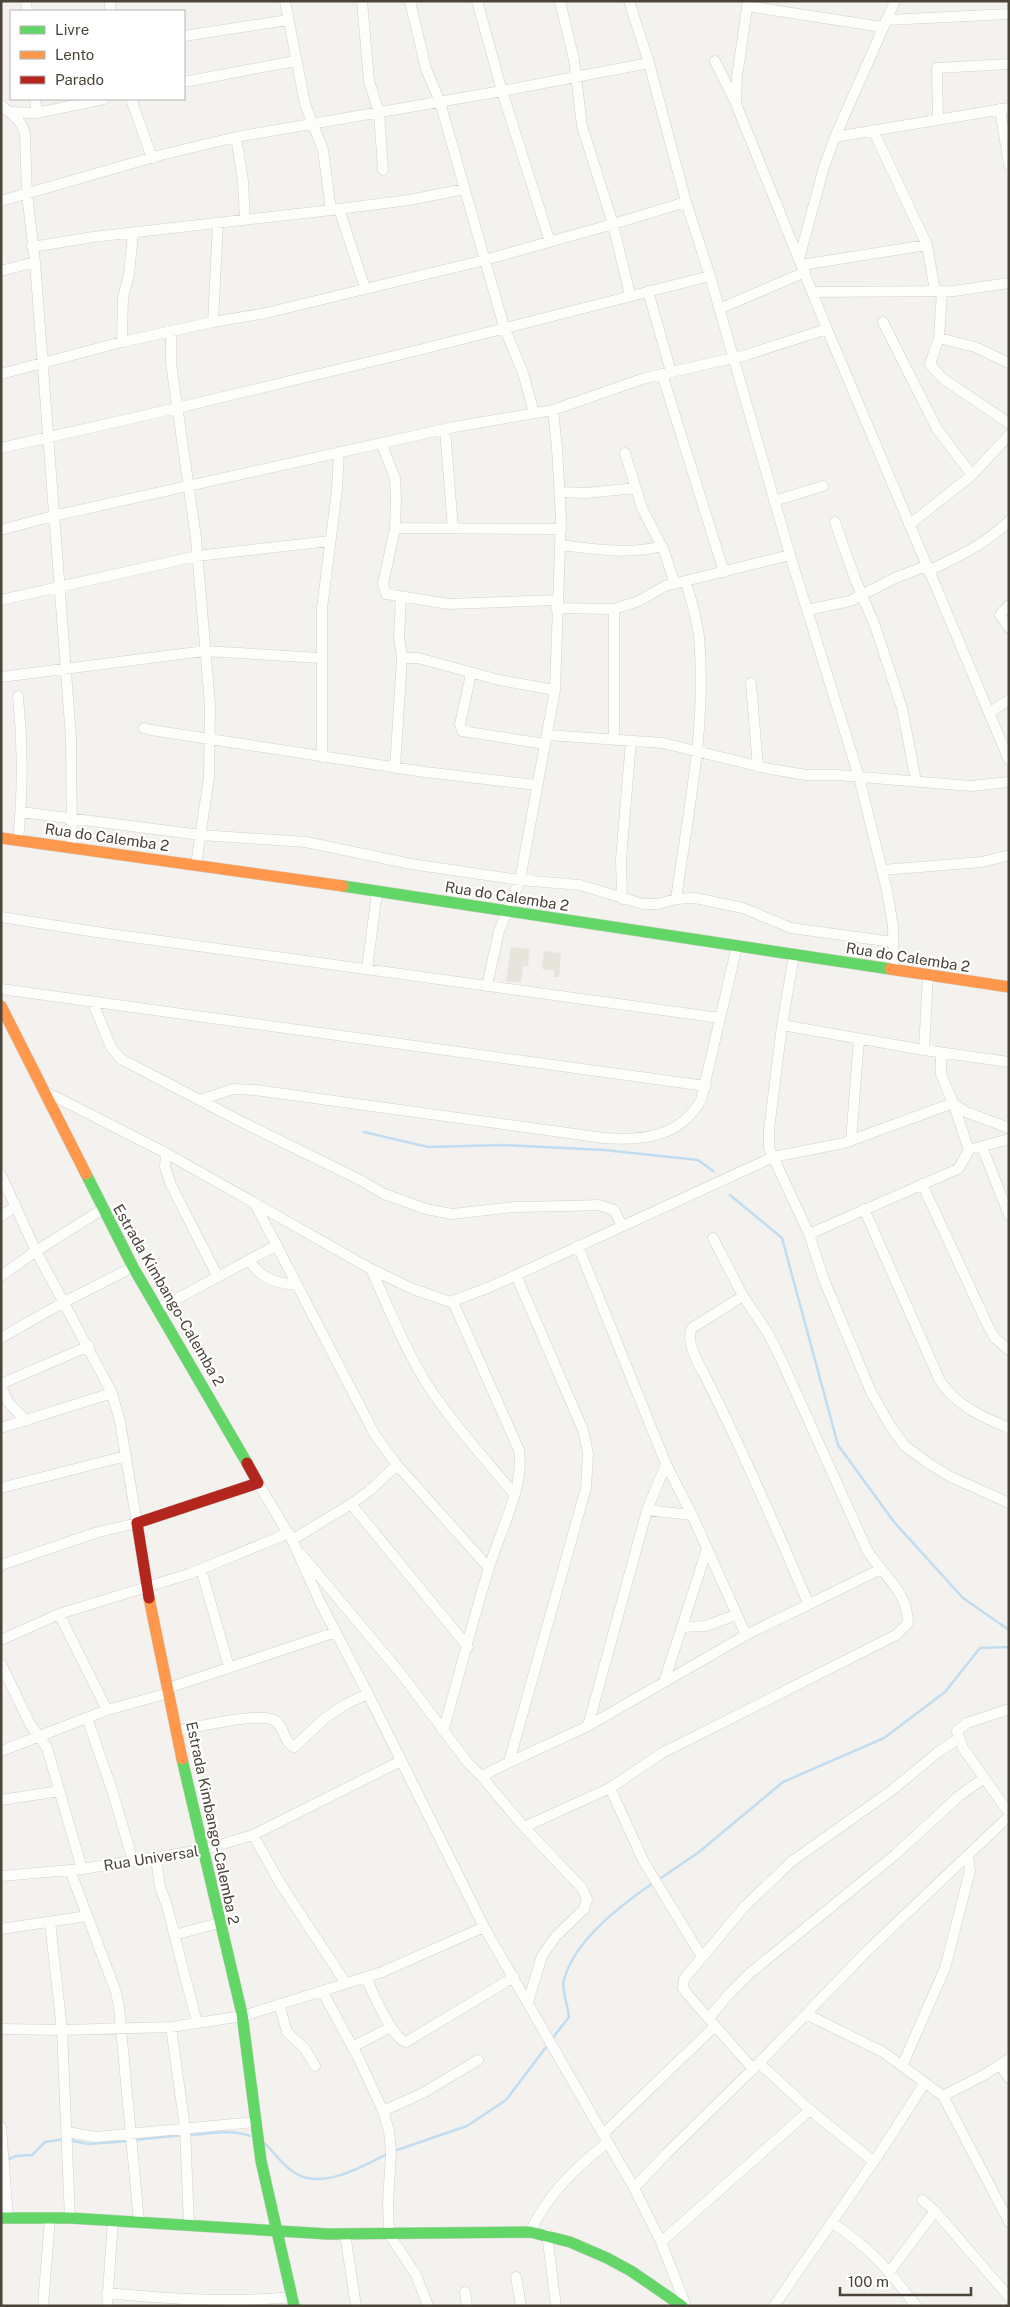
<svg xmlns="http://www.w3.org/2000/svg" width="1010" height="2307" font-family="'Public Sans',sans-serif">
	<rect width="100%" height="100%" fill="#f4f2ee"/>
	<!-- residential -->
	<path fill="#e7e4dc" d="M511 947 530 949 528 966H523L521 983 506 981Z
		M544 951 561 953 559 977H554V970L542 969Z"/>
	<g fill="none" stroke-linecap="round" stroke-linejoin="round">
		<!-- stream -->
		<path stroke="#c0ddf1" stroke-width="2.5" d="M364 1132 428 1147 502 1145 604 1150 698 1160 713 1171
			M730 1195 782 1238 838 1445 894 1522 963 1598 1009 1630
			M658 1880 699 1852 783 1782 884 1738 945 1692 980 1648 1009 1647
			M552 2039 569 2017C568 2006 561 1989 564 1979 576 1939 620 1906 653 1883
			M189 2135C210 2134 230 2129 250 2136
			M70 2140 88 2144 129 2141
			M134 2140 184 2135
			M264 2143C275 2152 280 2164 295 2173 322 2190 362 2167 387 2154
			M394 2151 467 2126 506 2100 547 2046
			M7 2160 16 2156 32 2155 45 2142 65 2139"/>
		<!-- street casing -->
		<g stroke="#d2d0cb" stroke-width="11">
			<path id="street" d="M26 1 27 11
				M110 1V11
				M285 1 305 104 323 150 331 210
				M362 1 369 81 379 112 383 170
				M410 1 426 69 440 102 504 327 523 373 534 413
				M477 1 502 91 550 242
				M560 1 574 60 582 126 613 224 630 295
				M629 1 649 63 686 202 710 276 790 555 859 777 887 891 893 926 894 970
				M748 1 737 77 736 104 827 329 1009 760
				M747 6 882 27
				M886 20 1009 14
				M184 36 288 20
				M715 61 736 103
				M184 82 295 61
				M35 99 37 113
				M131 99 152 158
				M1 105C11 115 23 120 25 135L27 194 35 262 71 738 72 848
				M1000 109 1009 165
				M9 112 37 113 104 99
				M938 119 937 68 1009 64
				M873 130 927 245 935 291
				M236 137 243 181 245 220
				M835 137 1009 108
				M1 201 161 155 236 137 502 91 649 63
				M339 209 365 288
				M32 247 93 237 323 211 409 200 465 189
				M799 259 824 167 835 137 895 1
				M801 265 927 245
				M1 271 35 262
				M648 291 671 372
				M942 291 939 338 930 364 942 378 1009 423
				M813 292 954 291 1009 283
				M719 309 805 272
				M213 322 218 223
				M883 322 937 429 972 475
				M171 331V363L196 538 210 705 209 777 196 865
				M939 338 975 347 1009 363
				M122 342 123 297 129 275 133 233
				M1 374 122 342 213 322 266 313 485 260 613 224 686 202
				M662 374 724 572
				M445 429 453 528
				M381 443 395 478 396 498 395 528 383 584 386 594 449 604 557 600
				M1 448 177 408 415 351 710 276
				M625 453 642 508 664 551 675 584
				M560 492 586 493 636 488
				M774 501 823 486
				M835 522 854 576 875 626 902 708 916 781
				M909 525 972 475 1009 435
				M395 528 561 529
				M1 530 53 516 454 427 553 410 645 378 746 355 827 329
				M560 545C595 549 628 555 662 546
				M928 571C958 557 985 544 1009 521
				M401 597 399 637 402 658
				M1 600 197 556 330 541
				M1009 605 1000 615 1009 628
				M556 608 614 609 639 601 665 586 790 555
				M807 610 850 601 895 578 926 566
				M471 674 460 724 462 731 545 744
				M1 677 205 651 321 658
				M751 683 758 767
				M989 713 1009 700
				M144 728 151 730 425 772 536 785
				M547 735 663 743 765 768 806 775H836L971 786 1009 782
				M614 740V609
				M322 757V608L337 490 339 452
				M395 768 402 658H418L499 680 555 690
				M21 812 201 835 306 842 411 864 520 880 580 885 643 904H658L676 899 695 898 743 908 791 928 893 942
				M18 840C23 792 23 745 18 696
				M882 870 982 862 1009 855
				M622 899 621 859 631 741
				M676 899C688 813 707 724 699 637 697 619 691 600 686 582
				M1 917 96 932 720 1018
				M794 955 782 1025 769 1130V1148L809 1234 824 1280 871 1392 891 1427 905 1446 928 1463 949 1476 1009 1503
				M367 969 377 892
				M487 986 499 931 520 880 555 690 561 518 557 448 553 410
				M1 989 706 1086
				M92 1001 111 1047 121 1059 238 1120 362 1181 384 1194 426 1209 452 1214 515 1207 569 1206 599 1205 614 1210 622 1226
				M782 1025 924 1050 1009 1062
				M924 1050 928 975
				M44 1091 166 1153 371 1269 413 1289 450 1302 490 1287 773 1157 844 1143 953 1103
				M200 1100 233 1089 255 1090 604 1138C643 1141 680 1137 701 1100L737 946
				M953 1103 966 1112 1009 1128
				M851 1141 859 1039
				M982 1147 1009 1215
				M976 1148 1009 1139
				M166 1153 165 1167 171 1185 218 1277
				M1 1175 36 1251 112 1393 120 1422 137 1523 95 1533 1 1565
				M922 1184 989 1328 995 1338 1009 1350
				M255 1204 375 1435 397 1465 489 1568
				M864 1209 940 1381C957 1406 982 1417 1009 1428
				M1 1216 16 1206
				M809 1234 958 1169 969 1150 953 1103 941 1074V1053
				M713 1238 743 1296 692 1328C685 1342 699 1365 706 1378 743 1451 776 1527 808 1603
				M578 1246 666 1464 692 1515 746 1635
				M249 1260C261 1279 276 1283 297 1285
				M371 1269C387 1305 402 1342 422 1376 448 1419 483 1456 514 1494
				M1 1276 36 1251 103 1209
				M158 1309 277 1245
				M1 1338 64 1302 133 1267
				M1 1384 89 1346
				M1 1386 8 1402 26 1421
				M1 1428 112 1393
				M258 1483 292 1540 320 1602 368 1694 484 1927 634 2188 661 2242 686 2306
				M1 1488 126 1456
				M351 1504 468 1647
				M647 1510 692 1515
				M292 1540 351 1504 369 1491 397 1465
				M301 1554 402 1675 468 1763 482 1777 524 1827 582 1888 587 1899 584 1909 556 1936 542 1956 528 2002
				M201 1569 229 1667
				M59 1614 107 1710
				M682 1627 706 1626 736 1615
				M1 1640 59 1614 189 1574 289 1533
				M1 1664 30 1724 47 1748 82 1869
				M664 1682 707 1549
				M168 1688 336 1632
				M1009 1709 967 1723 957 1731 963 1748 1009 1813
				M87 1718 112 1790 133 1861
				M588 1726 647 1510 666 1464
				M177 1731C196 1727 258 1712 274 1720 285 1726 283 1742 294 1747L325 1718 346 1704 368 1694
				M443 1731C459 1677 472 1622 489 1568 499 1533 525 1487 519 1450L453 1302
				M1 1751 107 1710 169 1693
				M509 1762 586 1488 588 1453 583 1430 516 1275
				M482 1777 493 1770 588 1726 746 1635 881 1569
				M610 1788 644 1862 702 1957
				M1 1800 60 1791
				M524 1827 610 1788 662 1753 896 1635 908 1623C908 1592 882 1574 867 1550L780 1357 768 1333 743 1296
				M253 1835 280 1883 345 1982
				M156 1858 160 1887 167 1906 197 2023
				M70 1870 116 1992 119 2007 139 2222
				M1 1876 82 1869 202 1850 253 1835 401 1761
				M50 1922 62 2030 70 2218
				M1 1929 87 1916
				M174 1935 219 1923
				M366 1978C373 1992 392 2039 406 2042L514 1977
				M322 1991 358 2057 383 2111 389 2131 391 2152 388 2203 389 2234 416 2275 428 2306
				M279 2004 287 2032 305 2049 315 2066
				M806 2014 883 2052 943 2096 1009 2222
				M709 2018 728 1995 749 1974 896 1854 959 1796 984 1778
				M171 2027 185 2128 189 2225
				M1 2029 62 2030 171 2027 243 2016 382 1972 484 1927
				M352 2047 391 2027
				M759 2063 810 2110 873 2161
				M1000 2065 1009 2078
				M902 2066 945 1968 970 1871 968 1856
				M753 2069 688 1995 683 1988 684 1979 745 1906 791 1862 891 1791 937 1753 958 1739
				M943 2096 984 2075 1009 2059
				M383 2111 423 2093 478 2060
				M1 2127 8 2218
				M67 2132 96 2137 255 2122
				M603 2134 715 2026
				M634 2188 666 2154 753 2069 869 1949 1009 1816
				M922 2200 935 2211 1009 2297
				M831 2222C869 2247 889 2270 916 2306
				M530 2232C548 2194 575 2168 607 2143
				M345 2234 356 2306
				M547 2234 556 2306
				M661 2242 810 2110
				M890 2271 935 2211
				M516 2277 521 2306
				M465 2292 467 2306
				M107 2293C169 2299 230 2303 293 2297
				M43 2306 50 2218
				M107 2306 113 2220
				M774 2306 883 2148 924 2084"/>
		</g>
		<!-- fast casing -->
		<g stroke="#d3cfc5" stroke-width="12">
			<path id="fast" d="M343 886 890 969
				M86 1174 133 1267 247 1463
				M182 1759 242 2014 261 2161 294 2306
				M1 2218H70L328 2234 530 2232 570 2242 607 2258 631 2271 682 2306"/>
		</g>
		<!-- slow casing -->
		<g stroke="#d3cfc5" stroke-width="12">
			<path id="slow" d="M1 838 343 886
				M890 969 1009 987
				M1 1006 86 1174
				M149 1598 182 1759"/>
		</g>
		<!-- jam casing -->
		<g stroke="#d3cfc5" stroke-width="12">
			<path id="jam" d="M149 1598 137 1523 258 1483 247 1463"/>
		</g>
		<!-- street -->
		<use href="#street" stroke="#fdfdfc" stroke-width="10"/>
		<!-- fast -->
		<use href="#fast" stroke="#63d668" stroke-width="11"/>
		<!-- slow -->
		<use href="#slow" stroke="#ff974d" stroke-width="11"/>
		<!-- jam -->
		<use href="#jam" stroke="#b3261e" stroke-width="11"/>
	</g>
	<g text-anchor="middle" dominant-baseline="central" stroke-width="4.5" stroke-linejoin="round" paint-order="stroke">
		<!-- street labels -->
		<g font-size="15" fill="#4b4439" stroke="#fff">
			<text transform="translate(107 837) rotate(8)">Rua do Calemba 2</text>
			<text transform="translate(507 896) rotate(9)">Rua do Calemba 2</text>
			<text transform="translate(908 957) rotate(9)">Rua do Calemba 2</text>
			<text transform="translate(169 1295) rotate(60)">Estrada Kimbango-Calemba 2</text>
			<text transform="translate(213 1823) rotate(78)">Estrada Kimbango-Calemba 2</text>
			<text transform="translate(151 1858) rotate(-9)">Rua Universal</text>
		</g>
	</g>
	<!-- border -->
	<rect width="1010" height="2307" fill="none" stroke="#4b4439" stroke-width="5"/>
	<!-- legend -->
	<rect x="10" y="10" width="175" height="90" fill="#ffffff" stroke="#b7b4b0"/>
	<rect x="20" y="26" width="25" height="8" fill="#63d668" stroke="#b7b4b0"/>
	<text x="55" y="35" font-size="15" fill="#4b4439">Livre</text>
	<rect x="20" y="51" width="25" height="8" fill="#ff974d" stroke="#b7b4b0"/>
	<text x="55" y="60" font-size="15" fill="#4b4439">Lento</text>
	<rect x="20" y="76" width="25" height="8" fill="#b3261e" stroke="#b7b4b0"/>
	<text x="55" y="85" font-size="15" fill="#4b4439">Parado</text>
	<!-- scale -->
	<path d="M840 2287v8h131v-8" fill="none" stroke="#4b4439" stroke-width="2.5"/>
	<text x="848" y="2287" font-size="15" fill="#4b4439" stroke="#ffffff" stroke-width="4" paint-order="stroke">100 m</text>
</svg>
